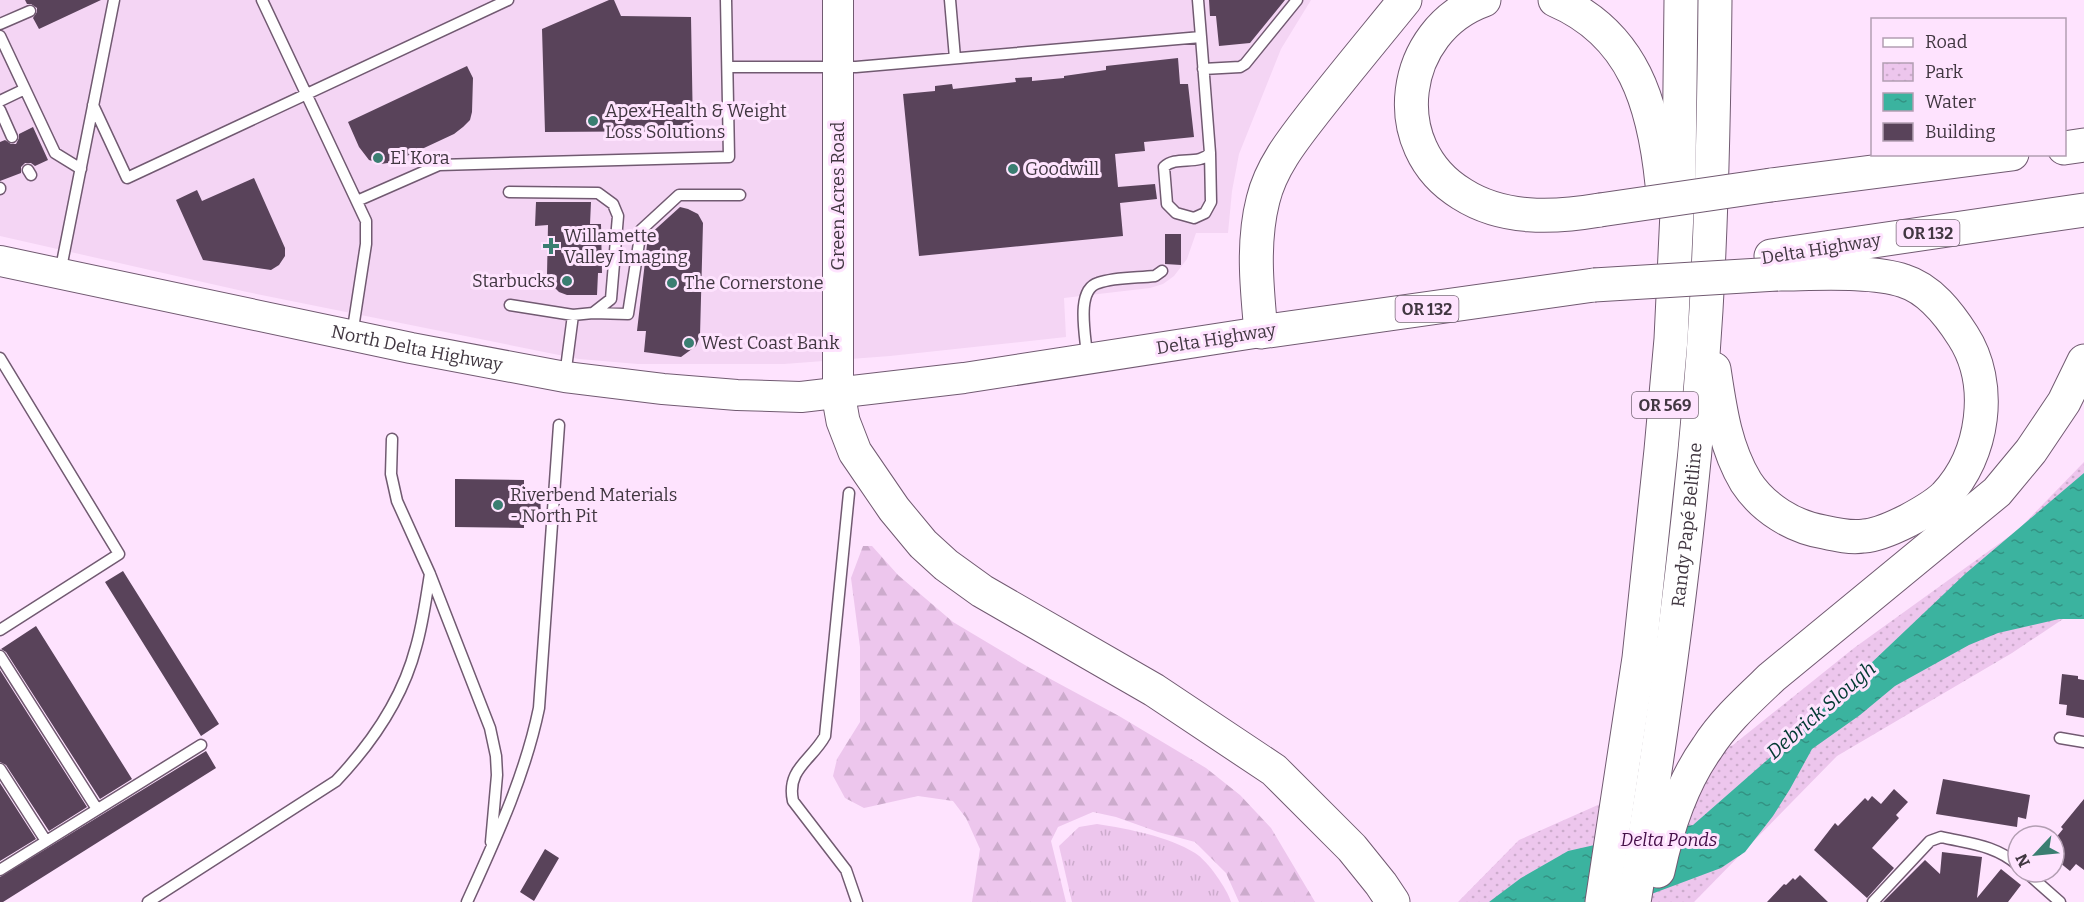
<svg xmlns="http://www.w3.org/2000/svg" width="2084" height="902" font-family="Bitter,serif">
	<defs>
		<pattern id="grass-tufts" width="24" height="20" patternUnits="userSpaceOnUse" patternTransform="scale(1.5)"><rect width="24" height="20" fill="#edc6ed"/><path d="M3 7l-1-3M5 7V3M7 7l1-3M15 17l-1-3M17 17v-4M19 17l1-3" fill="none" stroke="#ccabcc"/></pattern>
		<pattern id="forest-firs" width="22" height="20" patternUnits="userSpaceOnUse" patternTransform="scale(1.5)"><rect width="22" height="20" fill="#edc6ed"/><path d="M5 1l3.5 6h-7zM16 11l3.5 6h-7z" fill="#ccabcc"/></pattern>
		<pattern id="park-dots" width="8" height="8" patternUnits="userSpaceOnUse" patternTransform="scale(1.5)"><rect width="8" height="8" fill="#edc6ed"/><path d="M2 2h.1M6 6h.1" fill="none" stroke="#ccabcc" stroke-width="1.8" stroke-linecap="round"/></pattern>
		<pattern id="water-ripples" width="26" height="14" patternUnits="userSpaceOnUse" patternTransform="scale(1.5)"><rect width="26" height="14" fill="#3bb39f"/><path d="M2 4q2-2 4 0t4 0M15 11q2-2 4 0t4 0" fill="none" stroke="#339283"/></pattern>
	</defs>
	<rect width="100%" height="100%" fill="#fee3fe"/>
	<!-- built -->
	<path fill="#f4d5f4" d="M0 0H1311L1281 49 1239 154 1232 191 1228 233H1196L1187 259 1174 276 1163 284 1150 288 1064 298 1066 337 890 356 784 364H638L579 359 247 292 0 236Z"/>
	<!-- grass -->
	<path fill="url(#grass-tufts)" d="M1097 824C1129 829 1167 836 1195 853 1208 861 1227 889 1231 902H1072L1059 846 1079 827Z"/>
	<!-- forest -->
	<path fill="url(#forest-firs)" d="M863 546H872L898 575 953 622 1030 668 1119 716 1206 768 1240 795 1271 828 1315 902H1239L1226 873 1195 842 1158 832 1116 817 1093 812 1058 827 1051 841 1066 902H972L980 849 966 818 953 801 918 796 864 808 845 798 833 776 837 759 860 722V647L851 578Z"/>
	<!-- park -->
	<path fill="url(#park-dots)" d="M2084 462V605L2012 653 1837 756 1694 902H1458L1519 840 1733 745 1854 648 2018 530Z"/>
	<!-- water -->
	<path fill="url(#water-ripples)" d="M2084 473V619H2059L1998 633 1969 645 1895 686 1860 715 1812 749 1790 789 1773 816 1745 852 1721 868 1630 902H1489L1521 878 1568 851 1652 832 1693 825 1790 740 1965 574Z"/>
	<!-- building -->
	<path fill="#59435a" d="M25 0H101L39 29 33 18 37 12V8L31 4H27Z
		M609 0H614L621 16 691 17 693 131 545 132 542 29Z
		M1209 0H1285L1250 43 1219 46 1216 16H1210Z
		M1178 58 1180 84H1188L1194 137 1144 142 1145 151 1115 154 1118 187 1155 184 1157 199 1120 203 1123 236 919 256 903 94 935 91V86L952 84 953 89 1016 82 1015 78 1032 77V81L1064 78V76L1106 70V66Z
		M467 66 473 78 472 112 470 120 463 127 454 134 394 162 381 164 369 160 359 147 348 122Z
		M33 127 48 160 35 166 31 163H25L21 167V173L0 181V142L5 140 11 144H16L19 138V134Z
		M254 178 285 248V256L279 265 271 270 203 260 176 200 197 190 202 201Z
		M536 202H591L590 224H601L602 273H598L597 295H567L559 292 551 284 547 275 548 225 535 226Z
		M680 207 688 209 698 214 703 223 700 336 696 346 681 357 644 352 646 331H637L648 236Z
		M1165 234H1181V265L1165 264Z
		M455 479 524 480V491L540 490 541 518 524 519V528L455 527Z
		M123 571 219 724 201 736 105 582Z
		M36 626 132 779 100 799 6 652 1 649Z
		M0 670 87 807 49 831 6 765 0 762Z
		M2062 674 2078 676V679L2084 680V718L2066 715 2067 705 2059 704Z
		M206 751 216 768 3 902H0V877Z
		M1943 779 2030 795 2026 819 2018 817 2017 827 1936 814Z
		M0 783 36 839 0 861Z
		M1894 789 1908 802 1896 815 1899 818 1872 848 1894 868 1867 898 1814 850 1835 823 1838 826 1865 798 1868 801 1872 796 1881 804Z
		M2084 799V870L2076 864 2070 871 2054 858V840L2063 829 2061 827Z
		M545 849 559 858 534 901 520 892Z
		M1942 852 1982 857 1977 898 2001 869 2021 885 2008 902H1883L1925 860 1940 874Z
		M1800 875 1828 902H1767L1784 884 1786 885 1793 878 1795 880Z"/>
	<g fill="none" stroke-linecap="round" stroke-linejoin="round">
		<!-- lane casing -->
		<g stroke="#715a71" stroke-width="13">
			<path id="lane" d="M262 0 366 221V244L352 335
				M950 0 955 58
				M0 24 30 11
				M0 36 55 153 81 169
				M1201 37 1210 153 1211 202 1205 213 1194 218 1176 213 1167 204 1164 167C1176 155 1199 166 1210 153
				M729 67H856L1201 37 1198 0
				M1203 69 1240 67 1245 64 1297 0
				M0 101 25 89
				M93 105 127 178 508 0
				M0 110 12 137
				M28 170 31 175
				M0 188V189
				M509 192 598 193 613 204 618 216 611 299 593 313
				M357 201 439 165 729 157 726 0
				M60 273 114 0
				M510 305 573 315 593 313 628 314 641 230 679 195H740
				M1087 356C1086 337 1075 290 1098 283 1115 277 1137 278 1155 276L1162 271
				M0 358 119 554 0 630
				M565 376 573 315
				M392 439 391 474 397 501 430 574 490 728 496 756 497 775 491 842
				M849 493 825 736C812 760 786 769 793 801L846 870 857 902
				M0 656 97 809
				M2060 738 2084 742
				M0 769 46 841
				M0 870 201 745
				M2026 872 2060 902
				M148 902 336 781C372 743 403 697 416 647 423 623 426 598 430 574
				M467 902C496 838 525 776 539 708L559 425
				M1873 902 1930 841 1941 837C1971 844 1995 845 2018 865"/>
		</g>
		<!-- secondary casing -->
		<g stroke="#715a71" stroke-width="32">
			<g id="secondary">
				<path id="s1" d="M0 261 411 348 565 377 663 389 737 395 801 397 964 378 1261 332"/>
				<path d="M838 393V0"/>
			</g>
		</g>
		<!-- highway casing -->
		<g stroke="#715a71" stroke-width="35">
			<g id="highway">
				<path d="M1405 0C1375 37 1345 73 1316 110 1295 137 1271 166 1263 200 1252 243 1257 289 1261 332L1594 285"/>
				<path d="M1484 0C1400 30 1384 147 1462 194 1503 220 1553 218 1600 210"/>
				<path d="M1555 0C1634 34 1654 105 1662 184"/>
				<path d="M2064 148 2084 145"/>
				<path d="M1771 185 2012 154"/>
				<path d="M1771 256 2084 210"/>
				<path d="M1714 369C1720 409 1725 447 1746 482 1763 508 1793 527 1824 532 1837 535 1851 538 1864 536 1878 535 1895 527 1907 521 1920 514 1935 506 1945 496 1984 455 1994 384 1963 336 1949 314 1930 289 1904 281 1872 270 1813 274 1777 274"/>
				<path d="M838 393 843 421 855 452 894 509 923 544 946 565 982 591 1154 690 1274 770 1352 848 1381 884 1393 902"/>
				<path d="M1658 871C1667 829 1682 783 1707 748 1724 721 1749 699 1772 677L1997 492 2031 451 2064 402 2084 361"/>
				<path d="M1602 902 1639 658 1661 450 1671 339 1679 170 1681 0"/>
				<path id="s2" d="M1634 902C1667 706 1694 508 1706 310 1712 207 1714 103 1715 0"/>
			</g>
		</g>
		<!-- lane -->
		<use href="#lane" stroke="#fff" stroke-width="10"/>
		<!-- secondary -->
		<use href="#secondary" stroke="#fff" stroke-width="30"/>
		<!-- highway -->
		<use href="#highway" stroke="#fff" stroke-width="33"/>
		<!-- highway-bridge casing -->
		<g stroke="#715a71" stroke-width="35" stroke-linecap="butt">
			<path id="highway-bridge" d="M1600 210 1771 185
				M1594 285 1777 274"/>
		</g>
		<!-- highway-bridge -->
		<use href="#highway-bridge" stroke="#fff" stroke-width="33"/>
	</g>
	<!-- markers -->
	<g fill="#3a7e71" stroke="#fee3fe" stroke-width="2">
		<circle cx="593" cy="121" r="6"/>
		<circle cx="378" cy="158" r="6"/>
		<circle cx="1013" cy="169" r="6"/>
		<path d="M548 237h6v6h6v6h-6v6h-6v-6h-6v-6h6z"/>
		<circle cx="567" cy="281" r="6"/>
		<circle cx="672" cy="283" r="6"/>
		<circle cx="689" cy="343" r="6"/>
		<circle cx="498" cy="505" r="6"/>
	</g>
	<g text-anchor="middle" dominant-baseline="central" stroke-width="6" stroke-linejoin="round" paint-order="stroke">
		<!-- shield labels -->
		<g fill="#fee3fe" stroke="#7a6b7a" stroke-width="1.5">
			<rect x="1896.5" y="220" width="63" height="26" rx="4.5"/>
			<rect x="1395.5" y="296" width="63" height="26" rx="4.5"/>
			<rect x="1632" y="392" width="66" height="26" rx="4.5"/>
		</g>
		<g font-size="16" font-weight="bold" fill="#413741">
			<text x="1928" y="233">OR 132</text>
			<text x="1427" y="309">OR 132</text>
			<text x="1665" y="405">OR 569</text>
		</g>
		<!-- poi labels -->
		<g font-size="18" fill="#413741" stroke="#fee3fe" text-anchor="start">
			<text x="605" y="111">Apex Health &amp; Weight<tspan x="605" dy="21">Loss Solutions</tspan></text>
			<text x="390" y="158">El Kora</text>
			<text x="1025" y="169">Goodwill</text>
			<text x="564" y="236">Willamette<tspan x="564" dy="21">Valley Imaging</tspan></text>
			<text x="555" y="281" text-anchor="end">Starbucks</text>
			<text x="684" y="283">The Cornerstone</text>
			<text x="701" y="343">West Coast Bank</text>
			<text x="510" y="495">Riverbend Materials<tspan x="510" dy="21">- North Pit</tspan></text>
		</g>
		<!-- street labels -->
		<g font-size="18" fill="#413741" stroke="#fee3fe">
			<text transform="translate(838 196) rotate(-90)">Green Acres Road</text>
			<text transform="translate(1821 249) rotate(-9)">Delta Highway</text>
			<text transform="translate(1216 339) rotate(-9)">Delta Highway</text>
			<text stroke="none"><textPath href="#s1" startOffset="426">North Delta Highway</textPath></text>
			<text stroke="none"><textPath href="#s2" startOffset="381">Randy Papé Beltline</textPath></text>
		</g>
		<!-- park labels -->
		<g font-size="18" font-style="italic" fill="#430d46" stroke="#fee3fe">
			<text x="1669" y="840">Delta Ponds</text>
		</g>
		<!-- water labels -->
		<g font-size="20" font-style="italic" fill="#023a32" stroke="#fee3fe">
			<text transform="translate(1821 710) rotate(-41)">Debrick Slough</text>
		</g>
	</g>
	<!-- legend -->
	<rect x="1871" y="18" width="195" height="138" fill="#fee3fe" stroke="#b29eb2" stroke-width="1.5"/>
	<rect x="1883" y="38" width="30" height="9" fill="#ffffff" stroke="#b29eb2" stroke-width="1.5"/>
	<text x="1925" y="48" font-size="18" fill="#413741">Road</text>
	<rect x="1883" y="63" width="30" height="18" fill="url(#park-dots)" stroke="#b29eb2" stroke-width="1.5"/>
	<text x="1925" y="78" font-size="18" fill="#413741">Park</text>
	<rect x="1883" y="93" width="30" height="18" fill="url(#water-ripples)" stroke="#b29eb2" stroke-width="1.5"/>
	<text x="1925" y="108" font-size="18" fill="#413741">Water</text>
	<rect x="1883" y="123" width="30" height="18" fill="#59435a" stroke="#b29eb2" stroke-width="1.5"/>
	<text x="1925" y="138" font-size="18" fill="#413741">Building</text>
	<!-- north arrow -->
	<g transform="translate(2036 854) rotate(244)"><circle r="28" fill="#fee3fe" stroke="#b29eb2" stroke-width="1.5"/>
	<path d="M0-4.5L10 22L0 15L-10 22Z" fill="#3a7e71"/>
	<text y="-9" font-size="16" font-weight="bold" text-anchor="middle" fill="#413741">N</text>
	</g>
</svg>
